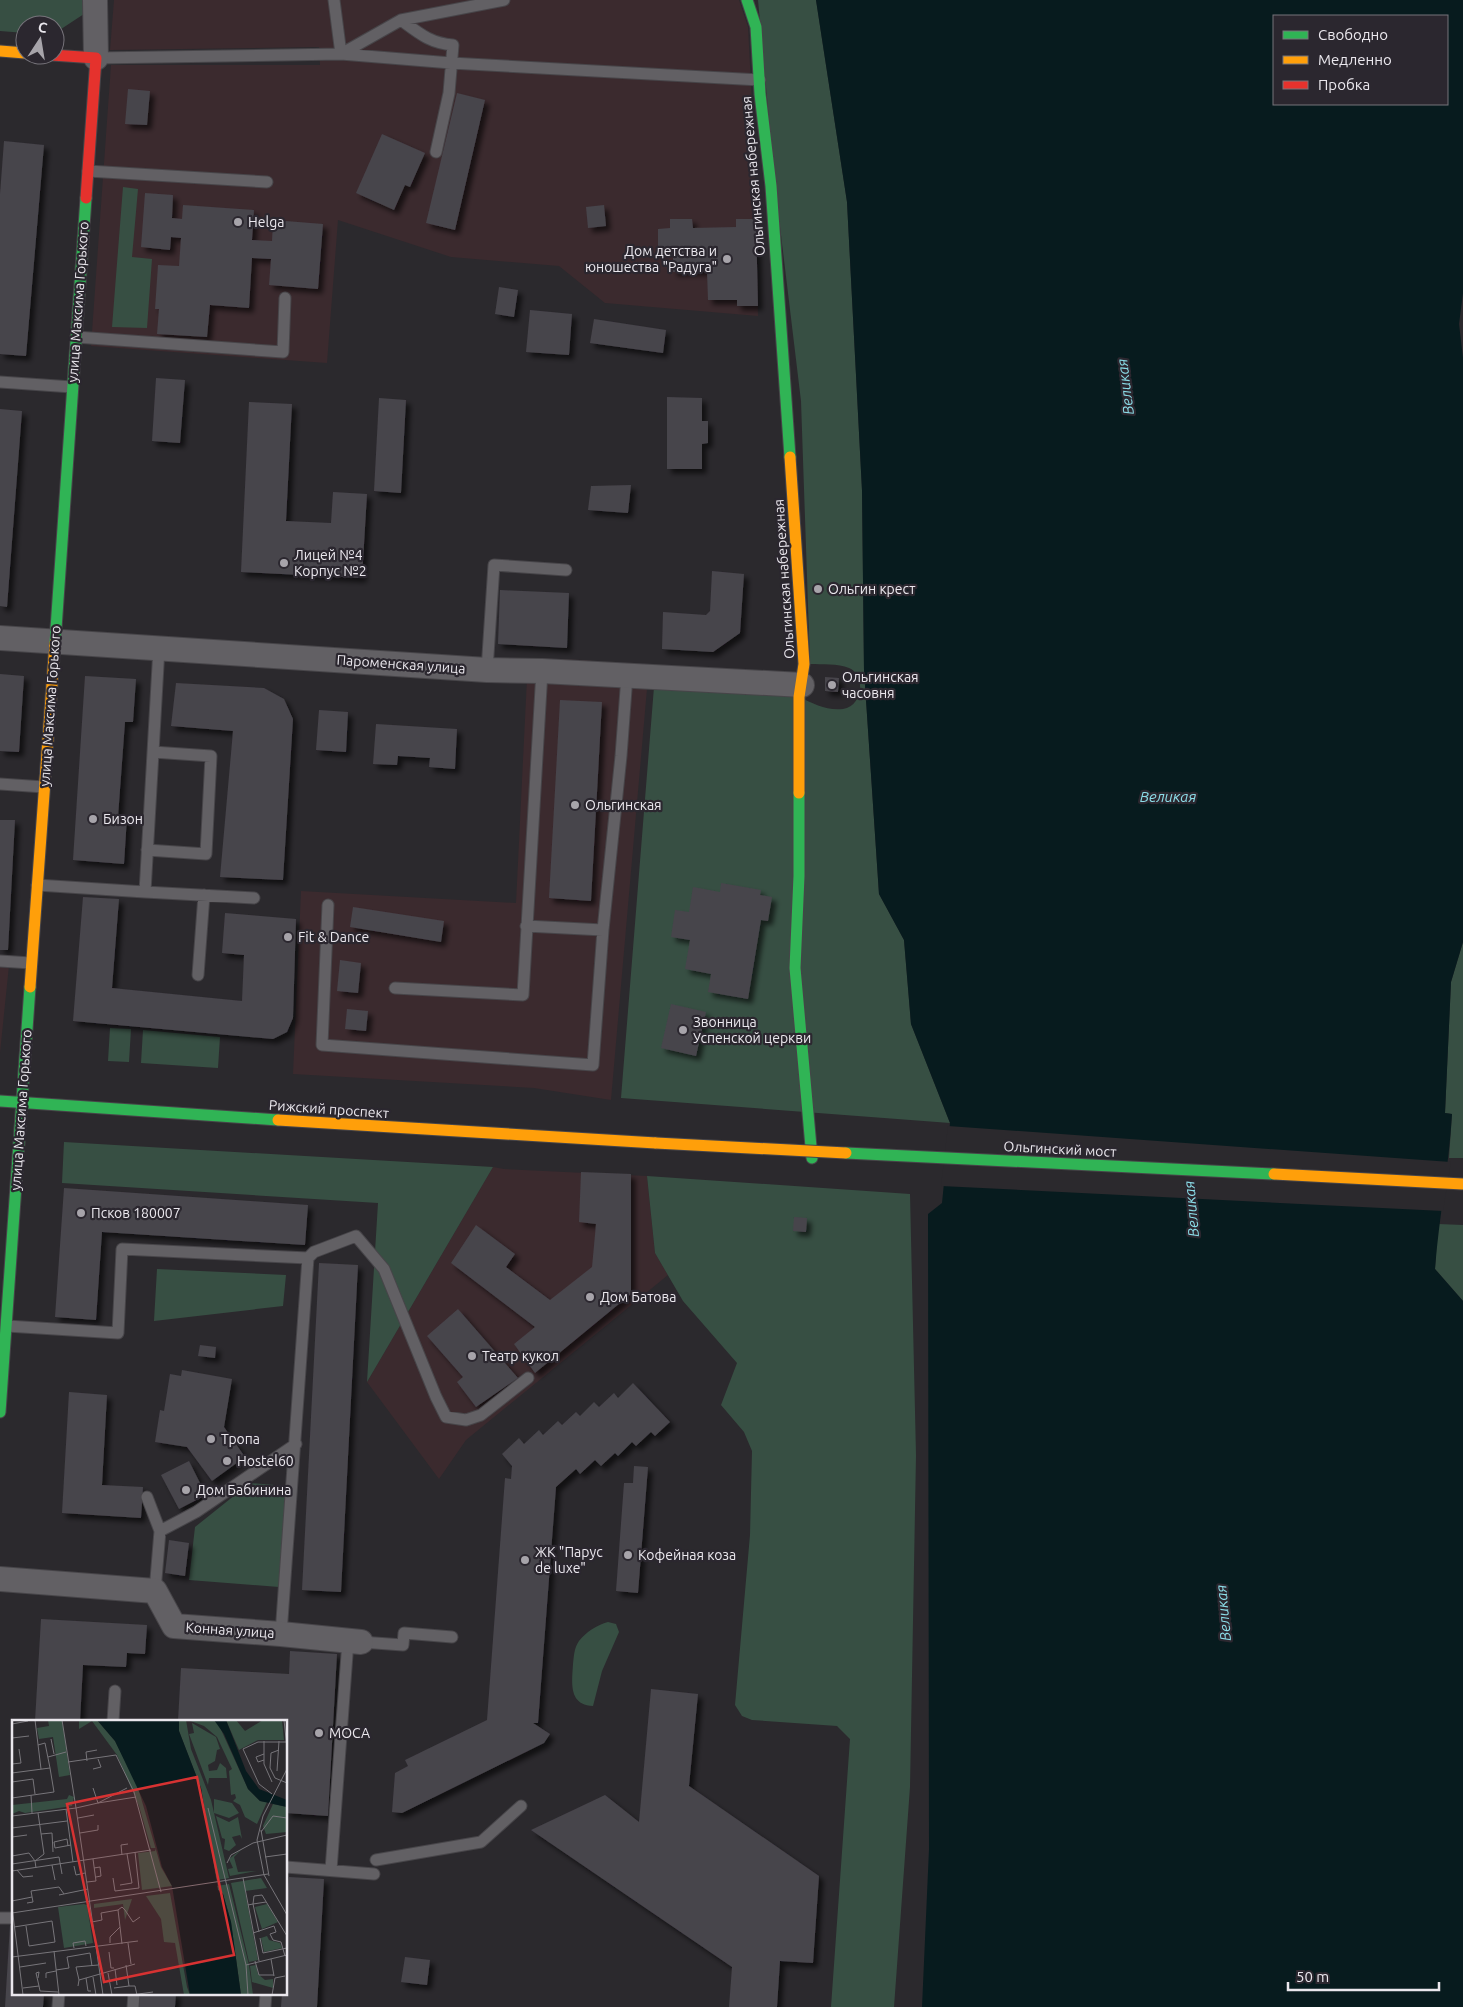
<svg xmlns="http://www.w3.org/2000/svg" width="1463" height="2007" font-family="Ubuntu,sans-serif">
	<defs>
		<filter id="shadow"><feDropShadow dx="4.5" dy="4.5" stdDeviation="2.5" flood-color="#0009"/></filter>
	</defs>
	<rect width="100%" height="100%" fill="#2b292d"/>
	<!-- commercial -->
	<path fill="#3b2a2e" d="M114 0H739L748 27 755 161 758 316 605 303 559 266 451 257 338 220 327 363 91 346 111 65H320L319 47 110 50Z
		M528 658 582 660 649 666 611 1100 534 1088 293 1074 301 891 516 903Z
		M0 956H10L0 1053Z
		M493 1167 504 1169 647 1176 655 1253 668 1275 466 1440 439 1479 367 1382Z"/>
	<!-- green -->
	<path fill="#374f43" d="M0 0H88L87 12 55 33V25H25V33L0 31Z
		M758 0H816L847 202 862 490 864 670 879 894 904 940 911 1024 950 1123 621 1098 654 687 799 697C814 704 827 711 843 709 863 706 866 675 849 668 838 663 822 665 810 664L801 401 775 185Z
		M123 187 138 189 132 257 152 259 147 328 112 327Z
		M1463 942V1158H1449L1452 1114 1445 1113 1451 982Z
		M110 1028 131 1029 129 1062 108 1061Z
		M143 1030 220 1037 218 1068 141 1063Z
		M64 1142 493 1167 367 1382 378 1203 62 1183Z
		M647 1176 910 1194 916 1455 910 1787 894 2007H831L850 1739 837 1726 752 1720 742 1716 735 1705 750 1535 752 1451 744 1432 721 1405 737 1363 683 1301 655 1253Z
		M1438 1224 1463 1225V1301L1435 1269Z
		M157 1269 286 1275 283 1306 154 1321Z
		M250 1483 287 1486 279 1587 189 1580 195 1527Z
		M608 1622 616 1624 619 1632 602 1671 593 1706C568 1705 572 1682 573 1664 574 1656 574 1648 579 1641 586 1632 597 1625 608 1622Z"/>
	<!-- water -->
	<path fill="#071b1e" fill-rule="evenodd" d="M816 0H1463V293L1459 324 1463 358V942L1451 982 1445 1113 1452 1114C1449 1166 1439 1217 1435 1269L1463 1301V2007H922L929 1849 928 1214 942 1203 950 1123 911 1024 904 940 879 894 864 670 862 490 847 202ZM1274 16H1447V104H1274Z"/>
	<!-- pier -->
	<path fill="#2b292d" d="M948 1126 1451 1162 1443 1211 941 1186Z"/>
	<!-- building -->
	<path fill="#47444b" filter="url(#shadow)" d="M128 89 150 91 147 125 125 124Z
		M457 93 485 100 455 230 426 223Z
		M382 134 425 153 410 187 405 185 394 210 356 193Z
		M4 141 44 145 26 356 0 354V194Z
		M145 193 173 195 172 218 182 219 183 205 254 210 252 240 272 241 273 220 323 224 318 289 269 285 271 259 252 258 249 308 210 305 207 337 157 334 159 309H155L158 265 179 266 181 238 171 237 170 250 141 247Z
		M604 205 606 226 588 228 586 207Z
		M670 219H692L693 228 736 227V219H756L758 306H737V300H708L707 271 673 272V249L658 250V229L670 228Z
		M499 287 518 290 514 317 495 314Z
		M530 310 572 314 569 355 526 352Z
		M594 319 666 330 663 353 590 343Z
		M156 378 185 380 180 443 152 441Z
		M667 397 702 398V421H708V443L702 444V469H667Z
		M379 398 406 400 401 493 374 491Z
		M249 402 292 404 286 521 331 523 333 492 367 494 362 578 241 572Z
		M0 409 22 411 7 607 0 606Z
		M631 485 628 513 588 510 591 486Z
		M712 571 744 574 740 633 713 652 662 649 663 612 706 615 710 611Z
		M500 590 569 593 567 648 498 644Z
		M0 674 24 676 19 752 0 751Z
		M85 676 136 679 133 722H125L118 817H127L124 864 73 860Z
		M825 677 839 678 838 692 825 691Z
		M176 683 264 688 284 699 293 719 283 880 220 877 233 731 171 726Z
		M560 700 602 702 591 901 549 898Z
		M319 710 348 712 346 752 316 750Z
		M376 724 457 729 455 769 429 767 430 758 398 756 397 765 373 764Z
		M0 820H15L8 950H0Z
		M721 883 761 890 760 895 772 897 768 921 761 920 748 999 708 992 711 974 685 969 690 940 671 937 675 910 689 912 693 887 720 892Z
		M83 897 119 899 112 988 242 1001 244 955 222 953 225 913 296 919 293 1018 287 1032 273 1039 73 1021Z
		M353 907 444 921 441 942 350 927Z
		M340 960 361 963 358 993 337 991Z
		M671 1004 706 1012 696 1056 661 1048Z
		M347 1009 368 1011 366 1031 345 1029Z
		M581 1172 631 1174V1294L535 1373 514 1344 535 1327 451 1263 476 1225 515 1254 506 1267 550 1300 592 1267 596 1224 579 1222Z
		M64 1188 308 1205 305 1245 102 1232 96 1320 55 1317Z
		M794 1217 807 1218 806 1232 793 1231Z
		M319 1263 358 1265 341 1592 302 1590Z
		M458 1309 518 1378 476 1407 457 1382 463 1377 427 1336Z
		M200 1345 216 1347 215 1358 198 1356Z
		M182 1370 232 1379 224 1427 245 1457 212 1481 187 1447 155 1442 160 1410 164 1411 170 1374 181 1376Z
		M633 1383 670 1422 655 1436 651 1432 636 1446 632 1442 618 1456 615 1453 601 1466 595 1460 580 1474 576 1469 556 1487 538 1723H533L550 1734 544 1743 402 1813 392 1812 395 1773 408 1766 405 1760 487 1720 505 1478 511 1479 512 1466 502 1454 519 1438 524 1444 539 1430 543 1435 558 1421 562 1425 576 1412 580 1416 594 1402 599 1407 614 1393 618 1398Z
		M69 1392 107 1395 102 1485 143 1487 141 1518 62 1513Z
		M189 1461 206 1495 179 1509 161 1475Z
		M634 1466 648 1467 638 1593 616 1591 624 1483H633Z
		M169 1540 189 1543 185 1576 165 1573Z
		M41 1619 147 1625 145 1654 127 1653 126 1667 83 1665 80 1721H35Z
		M290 1651 337 1654 328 1816 286 1813V1721H178L181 1668 289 1674Z
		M651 1689 698 1694 689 1786 819 1876 813 1963 780 1961 777 2007H729L732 1967 531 1830 605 1795 639 1822Z
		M289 1877 324 1879 317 2007H281L282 1993H286V1918Z
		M10 1925 14 1926V1993H44L43 2007H5Z
		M405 1957 430 1960 427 1985 401 1982Z
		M136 1993H176L175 2007H136Z"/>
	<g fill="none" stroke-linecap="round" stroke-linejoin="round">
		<!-- lane casing -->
		<g stroke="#474549" stroke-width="13">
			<path id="lane" d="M334 0 341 54 451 63 760 80
				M401 20C420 34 430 43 453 45L449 93 436 152
				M96 58 341 54 401 20 504 0
				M88 171 267 182
				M76 337 283 352 285 298
				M0 382 72 387
				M487 670 494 565 566 570
				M0 784 44 787
				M147 850 206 854 211 756 153 752
				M37 885 145 892 159 648
				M145 892 254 898
				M328 905 322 1045 593 1065 603 930 621 756 627 676
				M526 926 603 930
				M0 961 31 963
				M198 975 204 895
				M395 988 523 995 542 671
				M308 1258 314 1252 356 1236 384 1269 436 1397 446 1417 466 1420 481 1415 528 1378
				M7 1326 118 1333 122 1249 308 1258 281 1634
				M147 1497 160 1531
				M155 1591 160 1531 196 1512 296 1444
				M361 1642 403 1645 404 1633 452 1637
				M113 1721 115 1691
				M376 1860 481 1842 521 1806
				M286 1867 374 1874
				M331 1870 348 1641
				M0 1918H14
				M58 2007 59 1993
				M133 2007 134 1993
				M265 2007 266 1993"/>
		</g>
		<!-- street casing -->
		<g stroke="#474549" stroke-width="26">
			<path id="street" d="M95 0 96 58
				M0 638 487 670 542 671 802 685
				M0 1579 155 1591 174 1626 281 1634 361 1642"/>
		</g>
		<!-- fast casing -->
		<g stroke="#474549" stroke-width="13">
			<path id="fast" d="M747 0 756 27 760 94 771 186 790 457
				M55 643 86 198
				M799 793V876L795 968 812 1158
				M0 1101 278 1120
				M0 1412 30 987"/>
		</g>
		<!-- slow casing -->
		<g stroke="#474549" stroke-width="13">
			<path id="slow" d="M0 51 25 53
				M790 457 804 664 799 697V793
				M30 987 55 643
				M278 1120 656 1143"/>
		</g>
		<!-- jam casing -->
		<g stroke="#474549" stroke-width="13">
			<path id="jam" d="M52 55 96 58 86 198"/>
		</g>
		<!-- lane -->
		<use href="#lane" stroke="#626064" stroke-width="11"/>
		<!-- street -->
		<use href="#street" stroke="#626064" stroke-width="24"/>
		<!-- fast -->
		<use href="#fast" stroke="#30b455" stroke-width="11"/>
		<!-- slow -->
		<use href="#slow" stroke="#ff9f0a" stroke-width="11"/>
		<!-- jam -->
		<use href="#jam" stroke="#e5322d" stroke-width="11"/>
		<!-- fast-bridge casing -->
		<g stroke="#474549" stroke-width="13" stroke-linecap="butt">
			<path id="fast-bridge" d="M846 1153 1274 1174"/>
		</g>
		<!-- slow-bridge casing -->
		<g stroke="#474549" stroke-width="13" stroke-linecap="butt">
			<path id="slow-bridge" d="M656 1143 846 1153
				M1274 1174 1463 1184"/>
		</g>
		<!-- fast-bridge -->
		<use href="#fast-bridge" stroke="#30b455" stroke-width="11"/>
		<!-- slow-bridge -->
		<use href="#slow-bridge" stroke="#ff9f0a" stroke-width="11"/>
	</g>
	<!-- markers -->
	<g fill="#a7a4aa" stroke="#2b272f" stroke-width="2">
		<circle cx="238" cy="222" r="5"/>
		<circle cx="727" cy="259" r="5"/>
		<circle cx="284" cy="563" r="5"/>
		<circle cx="818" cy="589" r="5"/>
		<circle cx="832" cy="685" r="5"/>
		<circle cx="575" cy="805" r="5"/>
		<circle cx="93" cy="819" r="5"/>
		<circle cx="288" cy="937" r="5"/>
		<circle cx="683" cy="1030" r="5"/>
		<circle cx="81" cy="1213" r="5"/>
		<circle cx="590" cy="1297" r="5"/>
		<circle cx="472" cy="1356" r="5"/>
		<circle cx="211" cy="1439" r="5"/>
		<circle cx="227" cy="1461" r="5"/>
		<circle cx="186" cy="1490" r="5"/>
		<circle cx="628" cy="1555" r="5"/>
		<circle cx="525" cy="1560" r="5"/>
		<circle cx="319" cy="1733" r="5"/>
	</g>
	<g text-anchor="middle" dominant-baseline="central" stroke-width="4.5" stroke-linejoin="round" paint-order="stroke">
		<!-- street labels -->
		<g font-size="14" fill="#eae7ed" stroke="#2b272f">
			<text transform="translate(753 176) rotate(-95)">Ольгинская набережная</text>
			<text transform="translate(78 302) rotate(-86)">улица Максима Горького</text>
			<text transform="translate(784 579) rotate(-94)">Ольгинская набережная</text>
			<text transform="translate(401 664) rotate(4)">Пароменская улица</text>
			<text transform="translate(50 706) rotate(-86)">улица Максима Горького</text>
			<text transform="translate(329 1109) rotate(4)">Рижский проспект</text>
			<text transform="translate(21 1110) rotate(-86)">улица Максима Горького</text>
			<text transform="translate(1060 1149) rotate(3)">Ольгинский мост</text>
			<text transform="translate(230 1630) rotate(4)">Конная улица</text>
		</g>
		<!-- poi labels -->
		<g font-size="14" fill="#eae7ed" stroke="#2b272f" text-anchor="start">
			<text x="248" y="222">Helga</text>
			<text x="717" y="251" text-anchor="end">Дом детства и<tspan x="717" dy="16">юношества "Радуга"</tspan></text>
			<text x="294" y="555">Лицей №4<tspan x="294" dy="16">Корпус №2</tspan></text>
			<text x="828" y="589">Ольгин крест</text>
			<text x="842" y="677">Ольгинская<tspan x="842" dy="16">часовня</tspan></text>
			<text x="585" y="805">Ольгинская</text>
			<text x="103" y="819">Бизон</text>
			<text x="298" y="937">Fit &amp; Dance</text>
			<text x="693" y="1022">Звонница<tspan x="693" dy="16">Успенской церкви</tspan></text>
			<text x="91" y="1213">Псков 180007</text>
			<text x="600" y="1297">Дом Батова</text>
			<text x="482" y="1356">Театр кукол</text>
			<text x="221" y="1439">Тропа</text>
			<text x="237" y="1461">Hostel60</text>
			<text x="196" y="1490">Дом Бабинина</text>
			<text x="535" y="1552">ЖК "Парус<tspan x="535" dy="16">de luxe"</tspan></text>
			<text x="638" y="1555">Кофейная коза</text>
			<text x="329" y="1733">МОСА</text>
		</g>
		<!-- water labels -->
		<g font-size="15" font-style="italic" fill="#8bdce7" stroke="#2b272f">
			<text transform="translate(1125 387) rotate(-97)">Великая</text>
			<text x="1168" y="796">Великая</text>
			<text transform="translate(1191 1209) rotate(-95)">Великая</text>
			<text transform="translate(1223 1613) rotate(-95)">Великая</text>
		</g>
	</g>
	<!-- overview -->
	<g transform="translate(12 1720)">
		<rect width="275" height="275" fill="#2b292d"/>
		<path d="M36 0H50L58 55 47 57 41 17 27 19 25 8 37 6ZM67 0H85L103 21 125 64 149 147 160 166 130 170 126 133 143 131 144 128H139L127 86 105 35 80 1 67 9ZM167 0H174L179 29 199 80 217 158 205 160 204 156 189 68 167 11ZM176 0H202L206 3 236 69 248 81 255 82 245 104 233 97 228 85 221 81 224 78 223 74 219 75 217 51 220 49 205 17 192 6ZM214 0H224L233 11 251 0H270L272 20H246L227 30ZM180 3 204 17 208 29 205 30 203 41 196 45 197 51 205 50 208 43 214 48 215 58H197L196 65 177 14 182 13ZM57 75 62 77 60 86 13 93 7 91 0 94V85L55 79ZM202 79 220 83 227 93 217 98 202 93ZM261 84 275 87V112L254 114 251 106ZM204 96 217 102 226 97 230 119 228 115 220 117 224 125 217 131 212 129 213 119 210 118ZM230 129 222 137 226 152 244 151 218 156 216 149 221 148 217 139ZM249 158 255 168 233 171 246 240 237 242 219 163ZM217 164 237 245 241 275H229L219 202 211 174 206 170 205 166ZM158 173 175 267 178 275H172L163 223 152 222 149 199 134 176ZM120 179 113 200 111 184 82 188V184ZM72 184 75 185 81 223 52 228 46 187ZM255 184 266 202 250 209 243 187ZM255 216 257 220 268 223 270 228 252 232 249 218ZM244 245 246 254 253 260 261 259V268L240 262 238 246Z" fill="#374f43"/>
		<path d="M85 0H167V11L189 68 206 170 211 174 219 202 229 275H178L160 166 150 147 134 86 103 21ZM202 0H214L234 51 247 69 275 80V87L248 81 236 69 212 14Z" fill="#071b1e"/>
		<path fill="none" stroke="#77757a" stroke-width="1" d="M23 0 29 49M50 0 64 88 86 83 115 68M272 0 275 28M0 4 16 1M0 18 17 16M39 19 42 34M252 21V44L260 62M267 30 259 33 258 48 263 58 275 63M252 34 244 37 246 42 252 40M36 37 54 32M75 41 74 32 85 30M56 42 104 35 122 72 149 172M0 44 9 43 7 29M81 49 89 47 86 39M275 49 251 96 245 120 252 155 275 195M265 51 267 21M0 53 38 48 33 23 26 25M0 62 21 59 23 74M81 68 86 83 124 77M260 74 247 64 231 29 246 22H274M19 75 20 93M0 78 42 72 38 48M196 88 234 245 236 275M54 89 61 142M0 96 64 88 91 275M66 98 82 95M0 108 55 101M249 110 257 156M249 112 261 96 275 98M68 113 86 110V105M29 114 40 113 41 132M0 117 15 115M56 126 55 119 42 122 43 128 59 125M110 135 109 125 116 124M0 136 17 133 23 141M253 137 275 134M215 143 219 135 241 123 275 115M0 144 47 137 50 154M40 145 43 160M62 146 64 155 73 153M24 148 23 141 32 134 26 93M82 148 88 147 89 156 84 157M5 150 11 157 21 156M0 151 139 130M101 158 103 171 127 168 123 132M231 158 247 241M75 162 84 161 81 139M108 165 120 163 115 134M47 175 76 169M0 181 20 177M15 183 21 182 19 171 47 167 52 174M236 185 241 184 242 176 250 175 275 216M0 187 11 275M106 190 110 187 113 190 121 202 128 197M0 193 256 154M80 202 90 200 89 193 106 190 110 224M2 207 40 201 43 222 17 226 14 206M247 212 241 184 254 182M241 213 262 206 264 212 258 214 261 220 269 222 273 236M248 218 251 233 275 228M98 223V217L108 207M116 223 119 244M62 228 61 223 73 221 74 226M42 231 47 275M97 232 99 248H102M0 237 126 221M259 239 262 256M243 241 247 255H262M234 245 275 235M8 247 34 243M103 249 105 265M44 250 57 248 55 237 78 233 80 246M96 253 100 275M81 257 84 275M26 258 27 252 24 253 27 266M34 258V253L44 251M74 258 76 271H79M67 260 64 247 86 245M66 266 67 260 123 244M117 266H123L125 275M11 268 27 266 28 271 46 272M102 268 117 266 114 245M119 275 141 272M260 275 263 258 273 256"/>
		<path fill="#d73232" fill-opacity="0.15" stroke="#d73232" stroke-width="2.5" d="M185 57 222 235 92 262 55 84Z"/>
		<rect width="275" height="275" fill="none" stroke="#eae7ed" stroke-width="2.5"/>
	</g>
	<!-- legend -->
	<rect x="1273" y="15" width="175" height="90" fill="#2b272f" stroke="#77747b"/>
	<rect x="1283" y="31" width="25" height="8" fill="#30b455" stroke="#77747b"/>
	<text x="1318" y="40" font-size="15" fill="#eae7ed">Свободно</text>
	<rect x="1283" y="56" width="25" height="8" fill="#ff9f0a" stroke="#77747b"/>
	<text x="1318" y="65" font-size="15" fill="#eae7ed">Медленно</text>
	<rect x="1283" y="81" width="25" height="8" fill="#e5322d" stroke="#77747b"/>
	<text x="1318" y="90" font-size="15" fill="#eae7ed">Пробка</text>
	<!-- north arrow -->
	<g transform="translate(40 40) rotate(12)"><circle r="24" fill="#2b272f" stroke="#77747b"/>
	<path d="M0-4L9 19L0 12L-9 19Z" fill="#a7a4aa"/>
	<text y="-8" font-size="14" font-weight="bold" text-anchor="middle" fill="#eae7ed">С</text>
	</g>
	<!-- scale -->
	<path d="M1288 1982v8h151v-8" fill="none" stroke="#eae7ed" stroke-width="2.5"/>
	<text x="1296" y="1982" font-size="15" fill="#eae7ed" stroke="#2b272f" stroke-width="4" paint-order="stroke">50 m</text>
</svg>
